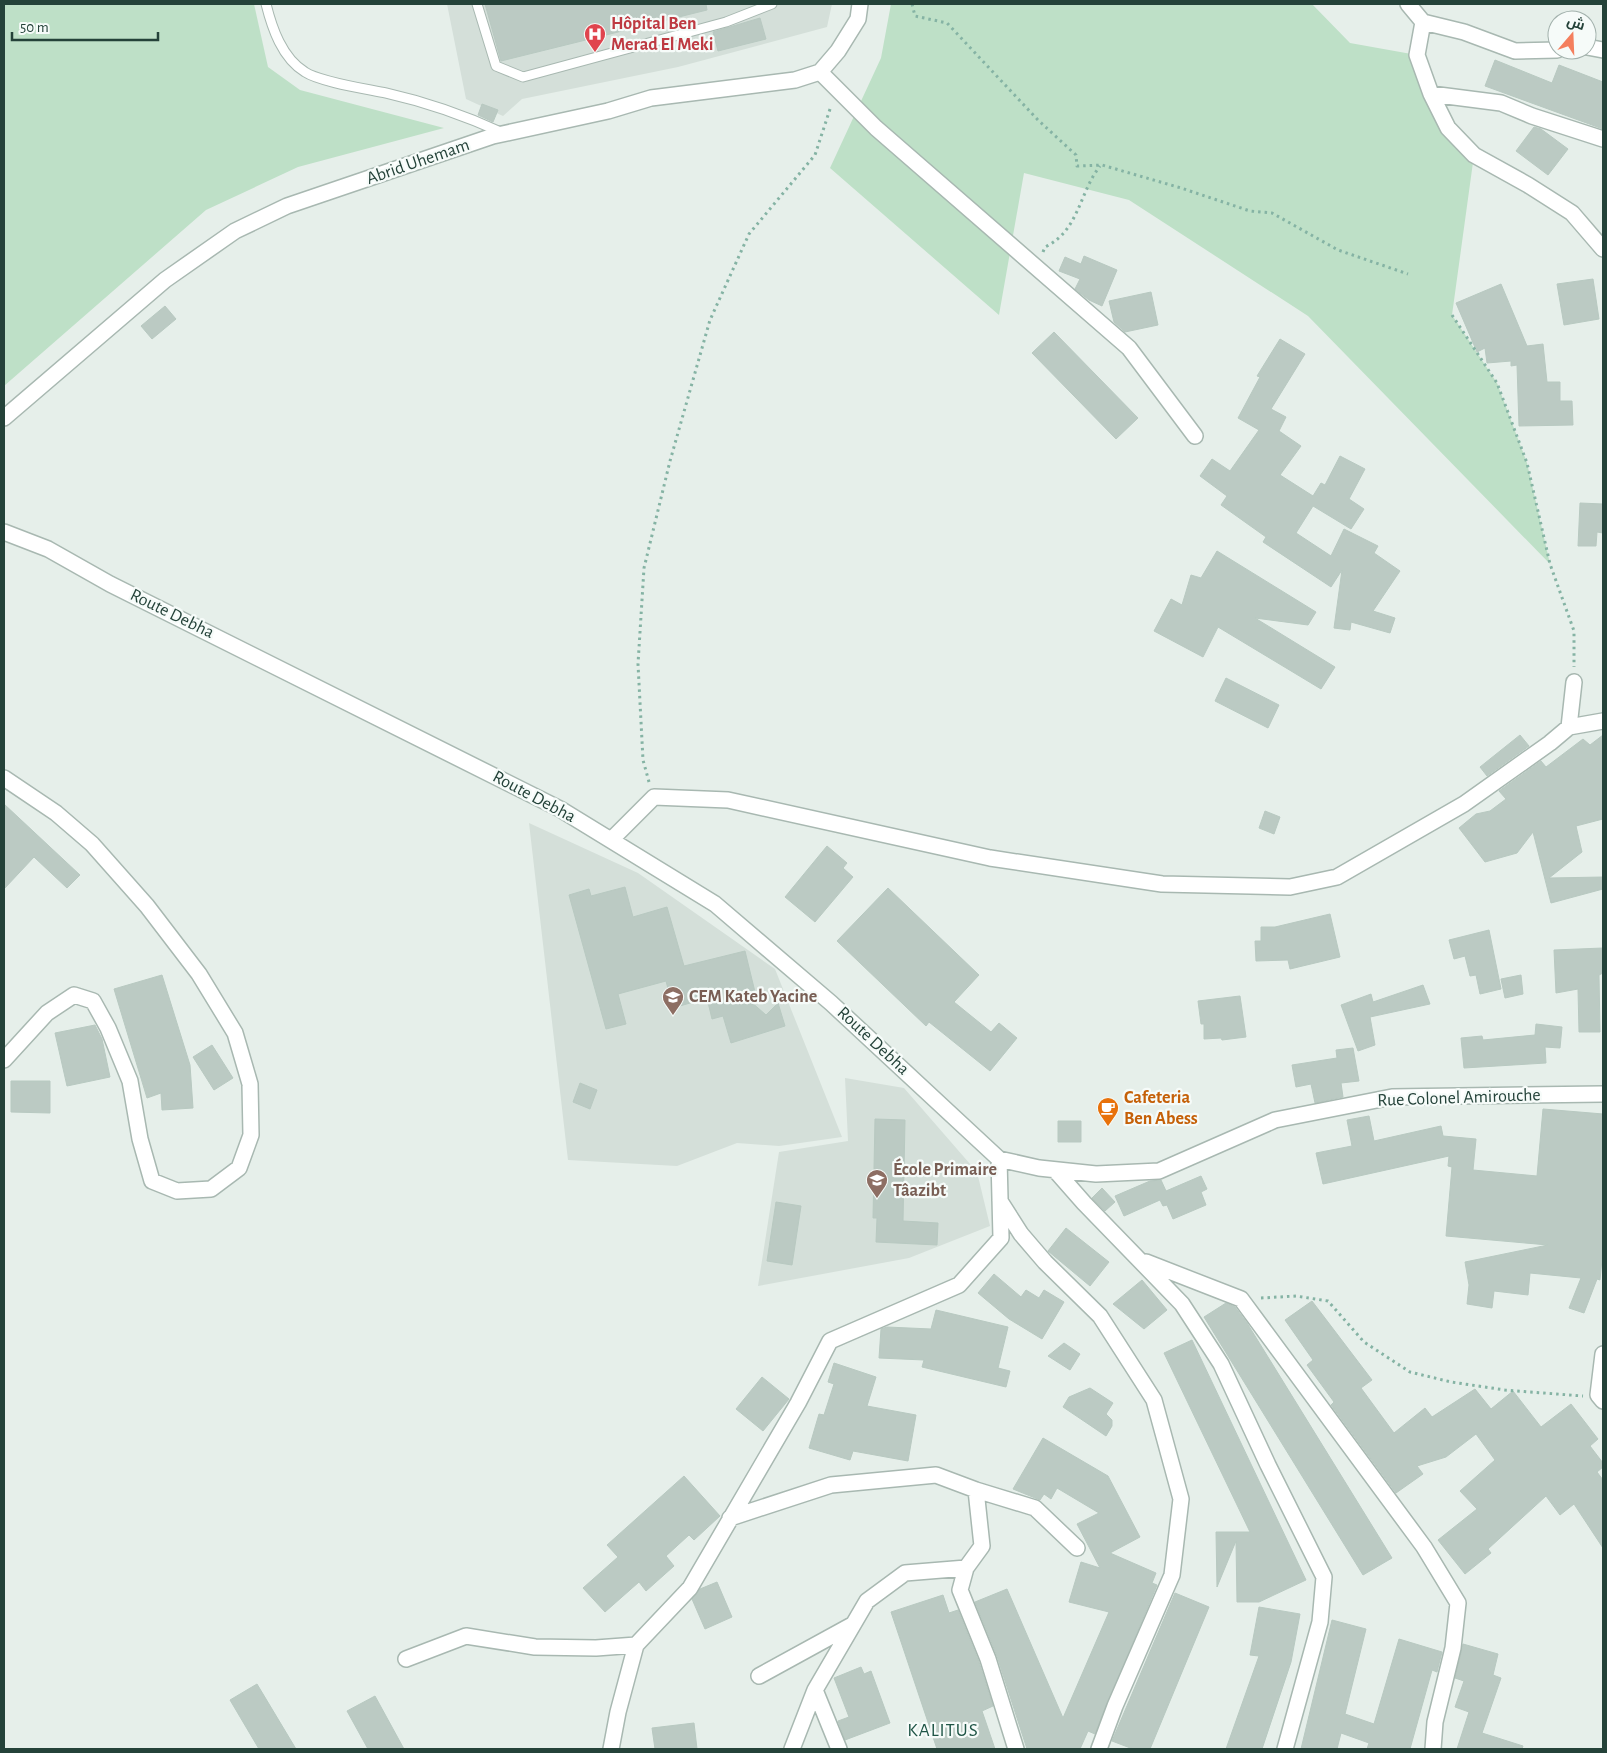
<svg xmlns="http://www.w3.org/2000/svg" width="1607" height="1753" font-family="'Alegreya Sans',Cairo,sans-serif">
	<rect width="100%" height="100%" fill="#e6efea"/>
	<!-- built -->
	<path fill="#d4dfd9" d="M447 4H832L827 27 678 67 522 99 503 116 466 99Z
		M529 823 638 873 775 969 842 1137 779 1146 737 1143 677 1166 568 1160Z
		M845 1078 904 1088 977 1172 990 1226 909 1258 758 1286 779 1152 848 1141Z"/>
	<!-- green -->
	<path fill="#bee0c7" d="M4 4H254L268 67 300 90 444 128 298 167 206 210 4 386Z
		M891 4H1312L1350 43 1417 55 1431 94 1474 155 1452 315 1497 383 1527 463 1550 564 1308 316 1129 200 1024 173 999 315 830 168 881 58Z"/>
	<!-- building -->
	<path fill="#bbcac3" stroke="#b8c9c1" d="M485 4H706L707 10 501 61Z
		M760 18 766 39 718 51 713 32Z
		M1495 60 1552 83 1559 65 1603 82V129L1485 86Z
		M482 104 498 110 493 122 478 115Z
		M1534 127 1541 129 1568 149 1548 175 1516 151Z
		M1084 256 1117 270 1102 306 1089 300 1075 289 1080 279 1059 271 1065 257 1081 264Z
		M1593 279 1599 319 1564 325 1557 284Z
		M1501 284 1527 346 1543 344 1547 382H1560V401H1572L1573 425 1519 426 1517 365 1511 366V361L1487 363 1485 348 1477 352 1456 303Z
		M1151 292 1158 325 1125 332 1114 322 1109 301Z
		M165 306 176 319 152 339 141 326Z
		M1054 332 1138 418 1116 439 1032 353Z
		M1280 339 1305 354 1271 409 1286 417 1279 431 1301 446 1280 475 1313 496 1321 483 1325 485 1340 456 1365 469 1349 499 1364 509 1351 529 1313 506 1296 533 1331 556 1344 529 1378 546 1374 553 1400 571 1373 611 1395 618 1390 633 1351 622 1350 630 1334 628 1342 570 1331 587 1263 542 1266 537 1221 505 1227 496 1200 476 1212 459 1230 471 1259 430 1238 418 1260 377 1257 376Z
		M1580 503 1603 504V533L1597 532 1596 546H1578Z
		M1217 551 1316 612 1308 625 1255 618 1335 667 1321 689 1218 627 1203 657 1154 631 1171 599 1182 605 1191 575 1201 578Z
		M1226 678 1279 705 1268 728 1215 701Z
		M1520 735 1529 746 1487 776 1480 767Z
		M1603 735V819L1576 826 1582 852 1549 878 1603 877V889L1551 903 1533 832 1517 853 1485 862 1459 828 1476 814 1490 811 1506 799 1499 791 1541 761 1546 767 1583 739 1590 745Z
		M4 804 80 875 67 888 34 857 4 889Z
		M1265 811 1280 817 1274 834 1259 828Z
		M827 846 847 863 843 868 853 877 815 922 785 897Z
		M625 887 633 917 667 907 684 966 745 951 755 992 749 1000 766 1015 778 1003 785 1026 731 1043 723 1016 712 1019 707 998 673 1008 666 981 618 994 626 1024 606 1029 569 895 589 889 591 896Z
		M888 888 979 975 954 1002 991 1032 999 1023 1017 1038 990 1071 929 1022 926 1026 837 941Z
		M1330 914 1340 957 1290 969 1288 960 1256 961 1255 941H1261V927H1275Z
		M1489 930 1501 989 1480 994 1476 975 1470 976 1465 956 1454 959 1449 940Z
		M1603 948V973L1599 975 1600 1032H1579L1578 989 1556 993 1554 950Z
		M162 975 190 1065 193 1108 162 1110 161 1093 147 1098 114 989Z
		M1521 975 1523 994 1505 998 1501 979Z
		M1423 985 1430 1004 1370 1017 1375 1045 1358 1051 1341 1005 1371 994 1373 1002Z
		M1240 996 1246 1037 1222 1040 1221 1038 1204 1039V1024H1201L1198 1001Z
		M1536 1024 1562 1027 1560 1048 1545 1047 1546 1063 1464 1068 1461 1038 1482 1036 1483 1040 1535 1035Z
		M95 1025 102 1039 110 1077 67 1086 55 1033Z
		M212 1045 233 1078 214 1090 193 1057Z
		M1353 1048 1359 1081 1341 1083 1343 1097 1315 1103 1311 1084 1296 1087 1292 1065 1337 1058 1336 1050Z
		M11 1081H50V1113L11 1112Z
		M580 1083 597 1090 590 1109 573 1102Z
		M1543 1109 1603 1114V1249L1600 1280 1597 1279 1584 1313 1569 1308 1581 1278 1530 1273 1528 1295 1494 1291 1492 1308 1467 1304 1469 1285 1465 1262 1548 1245 1446 1236 1452 1167 1448 1166 1449 1156 1323 1184 1316 1153 1352 1146 1347 1120 1369 1116 1374 1141 1441 1126 1443 1136 1476 1139 1473 1170 1537 1176Z
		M875 1119 905 1120 903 1221 938 1223 937 1245 876 1242 877 1218H873Z
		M1058 1121H1081V1142H1058Z
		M1201 1176 1207 1189 1201 1192 1206 1205 1173 1219 1167 1205 1163 1206 1160 1200 1124 1216 1115 1196 1150 1181 1161 1180 1166 1191Z
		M1102 1188 1115 1202 1105 1211 1092 1198Z
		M776 1202 801 1206 792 1265 767 1261Z
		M1066 1228 1109 1262 1090 1286 1048 1251Z
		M994 1274 1021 1297 1026 1290 1039 1298 1044 1290 1064 1302 1042 1339 1009 1319 978 1293Z
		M1142 1280 1167 1310 1144 1329 1113 1304Z
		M1312 1301 1372 1380 1361 1388 1394 1433 1425 1408 1432 1417 1475 1389 1491 1409 1513 1391 1541 1427 1571 1404 1598 1439 1590 1446 1603 1463V1467L1597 1472 1603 1480V1548L1574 1504 1560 1515 1546 1496 1488 1549 1491 1553 1465 1574 1438 1540 1477 1509 1460 1491 1495 1460 1476 1434 1446 1457 1417 1466 1423 1474 1396 1493 1331 1405 1334 1402 1307 1365 1313 1360 1285 1320Z
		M1226 1303 1235 1307 1247 1323 1392 1558 1363 1575 1204 1317Z
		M936 1310 1008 1327 998 1368 1010 1371 1006 1387 922 1367 924 1360 879 1358 881 1329 887 1327 931 1329Z
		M1192 1340 1306 1580 1259 1602H1237L1236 1541 1217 1587 1216 1532H1250L1164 1353Z
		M1064 1343 1080 1354 1070 1370 1048 1356Z
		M834 1363 876 1377 867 1406 916 1415 908 1461 853 1451 850 1460 809 1448 819 1414 824 1415 834 1384 828 1382Z
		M762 1377 789 1399 763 1431 736 1409Z
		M1090 1388 1113 1403 1106 1414 1112 1420V1426L1106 1436 1063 1407 1069 1397Z
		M1043 1438 1108 1476 1140 1537 1110 1553 1156 1573 1152 1583 1157 1585 1095 1734 1088 1731 1080 1749H1027L997 1656 975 1602 1007 1589 1063 1718 1109 1612 1069 1602 1081 1562 1100 1568 1077 1524 1099 1513 1057 1488 1051 1499 1044 1494 1040 1500 1013 1489Z
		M684 1476 720 1516 694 1540 689 1535 666 1556 674 1566 646 1591 639 1582 605 1612 583 1588 618 1557 607 1545Z
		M717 1582 732 1617 705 1629 692 1599 700 1589Z
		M1175 1593 1209 1607 1150 1749H1133L1112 1741Z
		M943 1595 949 1613 958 1610 979 1662 993 1706 982 1711 995 1749H937L891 1612Z
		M1259 1607 1300 1614 1291 1662 1262 1749H1226L1259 1656 1250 1655Z
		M1332 1620 1366 1629 1345 1714 1374 1724 1399 1639 1442 1652 1437 1672 1432 1670 1410 1749H1367L1369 1743 1341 1733 1337 1749H1301Z
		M1463 1644 1498 1654 1493 1675 1501 1678 1482 1733 1523 1746 1522 1749H1457L1469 1712 1455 1707 1464 1681 1455 1678Z
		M861 1667 864 1674 871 1671 890 1723 845 1740 838 1721 849 1717 834 1678Z
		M257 1684 296 1749H259L230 1700Z
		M375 1696 404 1749H368L347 1711Z
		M694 1723 697 1749H655L652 1728Z"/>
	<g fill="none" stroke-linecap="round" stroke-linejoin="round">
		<!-- service casing -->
		<g stroke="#a8b8b1" stroke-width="11">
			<path id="service" d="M266 4C272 28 282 58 305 72 320 82 367 89 386 93 426 102 466 116 503 133
				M477 4 496 66 523 77 726 22 772 4"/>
		</g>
		<!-- minor casing -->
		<g stroke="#a8b8b1" stroke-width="18">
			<path id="minor" d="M1408 4 1423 22 1417 55 1431 94 1448 128 1474 155 1528 185 1572 213 1603 249
				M1423 22 1464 32 1515 51 1557 50
				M1587 47 1603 50
				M820 72 876 128 1129 348 1195 436
				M1431 94 1501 103 1532 116 1603 139
				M4 532 48 549 110 584 560 809 715 904 831 1003 999 1159 1039 1168 1096 1174 1159 1171 1275 1120 1392 1097 1603 1094
				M1569 727 1603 721
				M4 778 56 813 92 844 147 906 199 974 235 1033 250 1084 251 1135 239 1168 211 1189 177 1191 152 1181 140 1139 130 1081 108 1028 93 1001 74 995 47 1013 4 1060
				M611 840 654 797 728 800 990 858 1162 884 1290 887 1337 877 1464 804 1550 743 1569 727 1574 682
				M1055 1170 1084 1203 1182 1304 1221 1364 1268 1465 1324 1577 1320 1622 1285 1749
				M1000 1201 1021 1234 1045 1262 1100 1316 1154 1400 1181 1499 1172 1575 1115 1706 1099 1749
				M1146 1262 1241 1299 1424 1547 1458 1603 1453 1648 1435 1722 1433 1749
				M1603 1354 1598 1395 1603 1401
				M730 1518 831 1485 936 1475 976 1490 1035 1508 1077 1548
				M966 1568 960 1590 988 1659 1016 1749
				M406 1659 466 1636 535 1647 596 1648 636 1645
				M759 1676 852 1625
				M815 1690 839 1749
				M611 1749 618 1712 636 1645 690 1588 798 1403 830 1341 959 1285 1001 1238 999 1159
				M792 1749 815 1690 867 1601 905 1573 966 1568 982 1546 976 1490"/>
		</g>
		<!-- tertiary casing -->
		<g stroke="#a8b8b1" stroke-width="18">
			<path id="tertiary" d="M4 418 165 280 235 231 287 206 493 136 608 111 651 98 795 80 820 72 838 51 858 19 860 4"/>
		</g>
		<!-- path -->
		<path stroke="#85b3a4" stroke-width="3" stroke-dasharray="2.5 4" stroke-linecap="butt" d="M912 4 915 16 947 23 1038 120 1076 155 1077 166 1102 165 1181 188 1250 211 1272 213 1338 250 1408 274
			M1043 252 1045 247C1079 231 1079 193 1100 166
			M1452 315 1497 383 1527 463 1550 564 1574 631V667
			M649 782 643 760 638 664 644 568 670 461 710 320 749 234 815 155 831 106
			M1261 1298 1296 1296 1328 1301 1364 1342 1410 1372 1451 1382 1505 1390 1583 1396"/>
		<!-- service -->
		<use href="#service" stroke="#fff" stroke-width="9"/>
		<!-- minor -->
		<use href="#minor" stroke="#fff" stroke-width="15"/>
		<!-- tertiary -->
		<use href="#tertiary" stroke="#fff" stroke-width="15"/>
	</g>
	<!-- icons -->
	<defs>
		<g id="hospital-pin" transform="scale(1.125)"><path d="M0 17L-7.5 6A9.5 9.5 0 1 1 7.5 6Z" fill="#e0444e" stroke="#f6fbf9"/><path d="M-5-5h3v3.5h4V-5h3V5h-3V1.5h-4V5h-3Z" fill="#fff"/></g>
		<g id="school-pin" transform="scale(1.125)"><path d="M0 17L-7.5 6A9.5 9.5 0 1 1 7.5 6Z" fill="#8d6e63" stroke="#f6fbf9"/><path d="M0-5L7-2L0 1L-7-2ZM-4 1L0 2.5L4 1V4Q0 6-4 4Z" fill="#fff"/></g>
		<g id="cafe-pin" transform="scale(1.125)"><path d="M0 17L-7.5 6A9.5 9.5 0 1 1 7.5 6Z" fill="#e8710a" stroke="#f6fbf9"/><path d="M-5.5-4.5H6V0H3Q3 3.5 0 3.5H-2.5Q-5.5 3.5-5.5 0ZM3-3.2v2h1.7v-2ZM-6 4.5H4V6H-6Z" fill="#fff"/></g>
	</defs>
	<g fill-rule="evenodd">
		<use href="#hospital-pin" x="595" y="34"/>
		<use href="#school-pin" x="673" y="997"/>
		<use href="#cafe-pin" x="1108" y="1108"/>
		<use href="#school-pin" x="877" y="1180"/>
	</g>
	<g text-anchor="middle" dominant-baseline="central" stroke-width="4.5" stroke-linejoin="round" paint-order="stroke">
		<!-- health labels -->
		<g font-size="18" font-weight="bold" fill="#be3a42" stroke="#f6fbf9" text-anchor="start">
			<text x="611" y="24">Hôpital Ben<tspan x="611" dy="21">Merad El Meki</tspan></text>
		</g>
		<!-- street labels -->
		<g font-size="18" fill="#244239" stroke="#f6fbf9">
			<text transform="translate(418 162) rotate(-19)">Abrid Uhemam</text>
			<text transform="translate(172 614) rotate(26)">Route Debha</text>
			<text transform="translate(534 797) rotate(28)">Route Debha</text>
			<text transform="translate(873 1041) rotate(43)">Route Debha</text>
			<text transform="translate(1459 1098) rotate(-2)">Rue Colonel Amirouche</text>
		</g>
		<!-- education labels -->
		<g font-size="18" font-weight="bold" fill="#785e54" stroke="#f6fbf9" text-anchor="start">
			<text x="689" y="997">CEM Kateb Yacine</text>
			<text x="893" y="1170">École Primaire<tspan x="893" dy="21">Tâazibt</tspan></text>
		</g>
		<!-- food labels -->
		<g font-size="18" font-weight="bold" fill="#c56008" stroke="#f6fbf9" text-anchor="start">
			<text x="1124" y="1098">Cafeteria<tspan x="1124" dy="21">Ben Abess</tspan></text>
		</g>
		<!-- neighbourhood labels -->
		<g font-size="19" letter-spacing="1" fill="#1f5546" stroke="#f6fbf9">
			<text x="943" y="1730">KALITUS</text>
		</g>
	</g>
	<!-- border -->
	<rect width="1607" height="1753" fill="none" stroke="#244239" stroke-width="10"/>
	<!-- north arrow -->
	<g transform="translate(1572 35) rotate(19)"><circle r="24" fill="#f6fbf9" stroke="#a2b1ac"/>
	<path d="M0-4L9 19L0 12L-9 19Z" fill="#f47f5e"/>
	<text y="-8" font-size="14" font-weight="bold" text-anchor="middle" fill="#244239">ش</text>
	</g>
	<!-- scale -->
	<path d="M12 32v8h146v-8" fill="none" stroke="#244239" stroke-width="2.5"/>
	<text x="20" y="32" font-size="15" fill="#244239" stroke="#f6fbf9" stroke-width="4" paint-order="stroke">50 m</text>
</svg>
